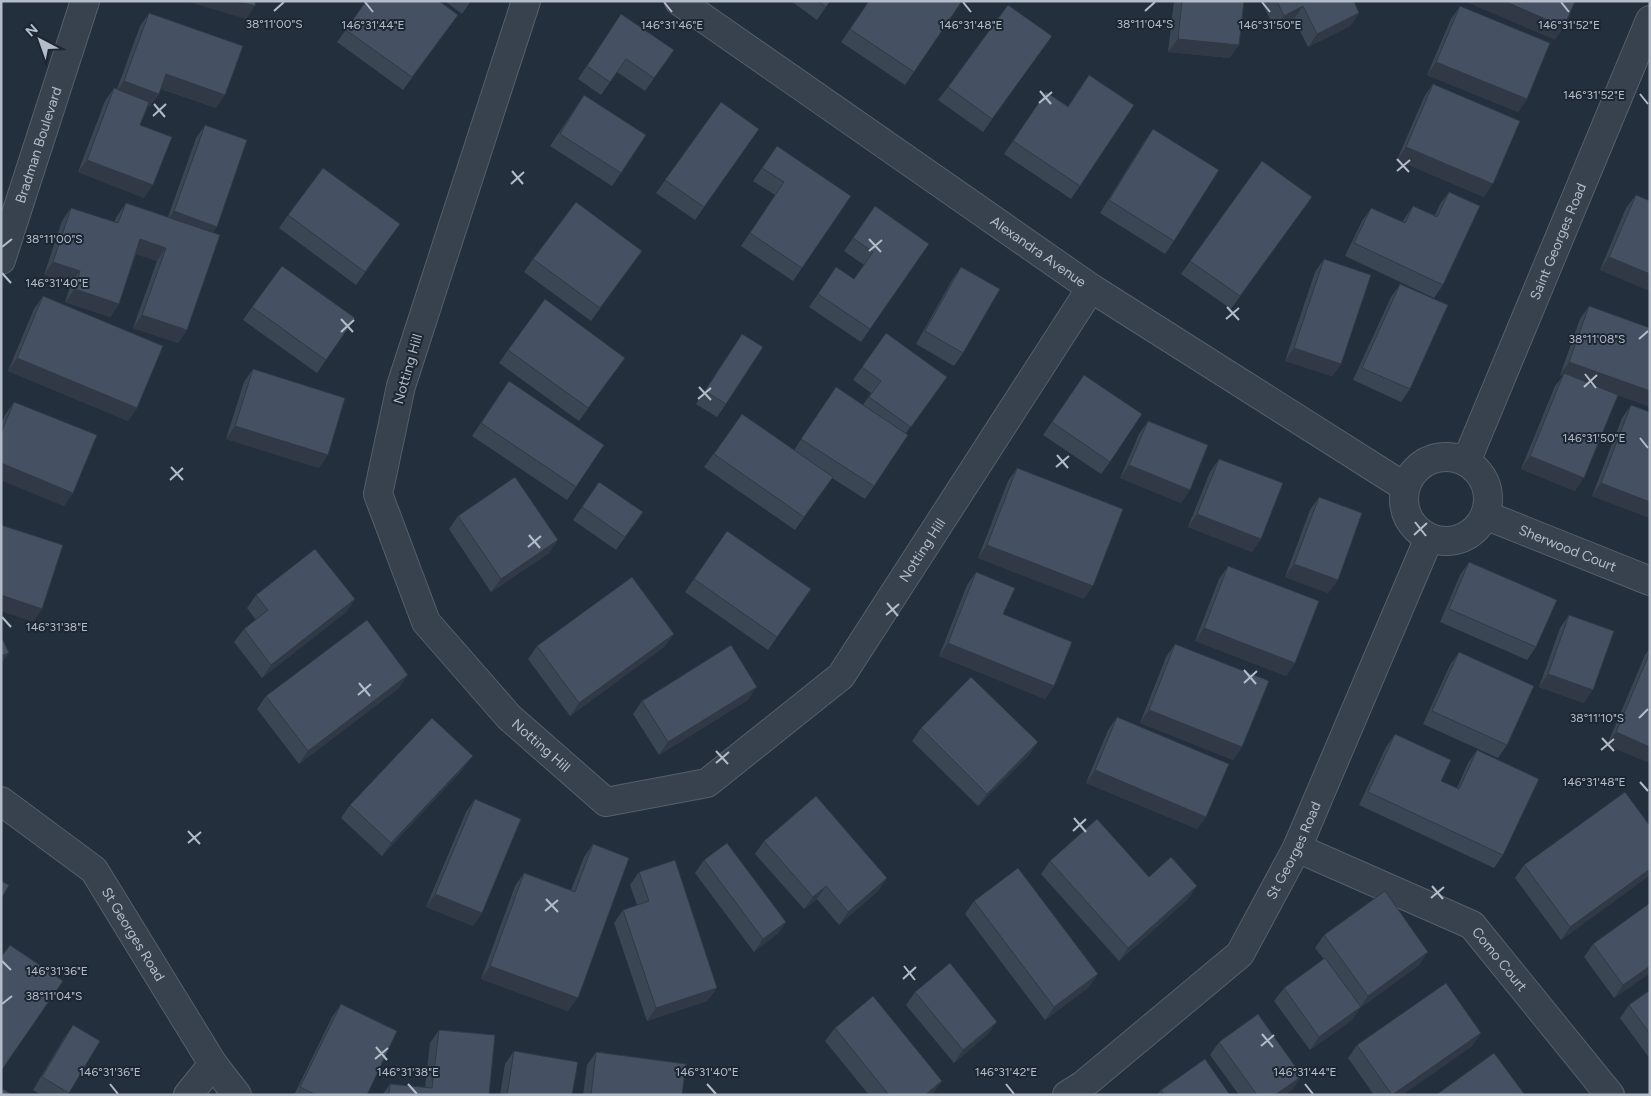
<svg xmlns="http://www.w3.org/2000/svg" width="1651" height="1096" font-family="Figtree,sans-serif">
	<rect width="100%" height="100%" fill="#242f3e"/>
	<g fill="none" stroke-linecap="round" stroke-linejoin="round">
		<!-- minor casing -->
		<g stroke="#565f6c" stroke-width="30">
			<g id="minor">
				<path id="s1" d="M526 1 401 386 378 494 426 622 509 717 606 802 707 783 841 676 1091 288"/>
				<path id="s2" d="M679 1 1091 288 1405 487"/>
				<path id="s3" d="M1 260 85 1"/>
				<circle cx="1446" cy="499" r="42"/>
				<path id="s4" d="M1466 462 1650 20"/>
				<path id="s5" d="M1485 515 1650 581"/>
				<path id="s6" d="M1 801 94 870 213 1064 237 1095"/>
				<path id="s7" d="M1297 848 1472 925 1610 1095"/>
				<path d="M188 1095 213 1064"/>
				<path id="s8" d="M1067 1095 1083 1085 1240 954 1297 848 1429 538"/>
			</g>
		</g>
		<!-- minor -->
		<use href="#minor" stroke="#38414e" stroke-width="28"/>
	</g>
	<!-- wall -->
	<path fill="#3b4654" d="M366 1 458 15 403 90 337 42Z
		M445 1H471L462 14Z
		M791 1H830L817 20Z
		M869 1H962L905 85 841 42Z
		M1174 1H1244L1230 58 1168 52Z
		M1261 1H1354L1359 13 1350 26 1308 47 1294 19 1275 29Z
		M1460 6 1527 99 1518 112 1427 75 1451 19Z
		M149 13 216 108 161 89 159 94 150 106H148L140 125 144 198 78 172 105 101 114 88 117 89 140 26Z
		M621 14 674 50 645 91 617 72 601 95 578 79Z
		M1052 36 983 132 938 100 948 87Z
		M1089 75 1080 186 1071 199 1004 154 1046 92 1068 106Z
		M1433 84 1484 197 1397 160 1424 97Z
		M584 95 621 173 612 186 550 146Z
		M721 102 759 129 695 220 656 193Z
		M205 125 213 233 187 330 178 343 133 328 157 261 136 254 119 304 110 317 65 302 71 284 44 275 62 221 71 208 114 222 117 216 126 203 168 217 196 138Z
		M1153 129 1174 241 1165 254 1100 213 1144 142Z
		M777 146 802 268 793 281 741 246 775 195 753 181Z
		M1262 161 1312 197 1231 309 1181 274Z
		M1449 192 1443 285 1434 298 1345 256 1362 221 1371 208 1402 222 1413 206 1435 215 1440 204Z
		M1636 195 1650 201V291L1600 270 1626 208Z
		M875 206 929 244 861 342 809 307 836 267 854 279 864 265 844 251Z
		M288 215 400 224 356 285 279 228Z
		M642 251 591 321 524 272 533 259Z
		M1324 259 1341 364 1332 376 1285 361 1315 272Z
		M961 267 963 353 954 366 916 344 952 280Z
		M1400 284 1410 389 1401 402 1353 380 1391 297Z
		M43 296 137 408 128 421 8 371 34 309Z
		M1589 306 1618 396 1575 491 1521 469 1555 386 1563 376 1560 375 1580 319Z
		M252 307 355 318 317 373 243 320Z
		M886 333 947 377 906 433 874 486 865 499 832 478 795 530 704 467 742 414 794 450 836 387 863 405 871 393 853 380Z
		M742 334 726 404 717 417 696 404Z
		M508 350 625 358 579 421 499 363Z
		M253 369 319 468 226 439 244 382Z
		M1084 375 1110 462 1101 474 1043 435Z
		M500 394 576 487 567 500 472 436Z
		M14 402 73 493 64 506 1 480V424L5 415Z
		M1631 405 1650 412V518L1592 496 1622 418Z
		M1148 421 1190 490 1181 503 1120 478 1139 434Z
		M1219 459 1261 539 1252 552 1188 527 1210 472Z
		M1017 468 1084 599 978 558 1008 481Z
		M599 482 643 512 616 550 573 520Z
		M1319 497 1338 580 1328 593 1285 577 1310 510Z
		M458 516 558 540 549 553 491 592 449 529Z
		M727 531 811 589 768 650 685 592Z
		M1469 562 1536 647 1527 660 1440 622 1460 575Z
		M1228 566 1295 663 1286 676 1195 641 1219 579Z
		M976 572 1003 614 1054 686 1045 699 939 656 967 585Z
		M256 595 355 599 346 612 262 678 234 642 244 629 256 620 247 608Z
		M1569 615 1584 703 1539 687 1560 628Z
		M674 634 664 647 570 716 528 659 537 646Z
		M1175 644 1242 747 1233 760 1140 723 1166 657Z
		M1650 648V763L1607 745 1645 655Z
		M1459 652 1507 745 1498 758 1423 724 1450 665Z
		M399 688 299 764 257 709 266 696Z
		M748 700 659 755 633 714 642 701Z
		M1117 717 1206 817 1197 829 1086 783 1108 730Z
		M921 728 1038 742 1029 755 978 806 912 741Z
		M1395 734 1441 781 1457 788 1468 763 1477 750 1503 855 1494 868 1359 805 1386 747Z
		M463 769 382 856 341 818 350 805Z
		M475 799 482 913 473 926 426 907 466 812Z
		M1650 826V875L1561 940 1515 878 1524 865Z
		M764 841 887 878 878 891 839 925 817 899 804 909 755 854Z
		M593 844 568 1011 481 979 515 886 524 873 571 890 584 857Z
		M704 860 786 922 777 934 754 952 695 873Z
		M1050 861 1149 877 1188 899 1119 961 1041 874Z
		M639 872 717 988 707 1001 647 1021 614 923 623 910 637 905 630 885Z
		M974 901 1098 974 1089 987 1045 1020 965 914Z
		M1650 903V973L1614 998 1584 957 1593 944Z
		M1324 935 1428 952 1419 965 1360 1008 1352 1020 1310 1050 1274 1001 1284 988 1324 959 1315 948Z
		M1650 990V1059L1620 1018 1629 1005Z
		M915 992 988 1034 954 1063 906 1005Z
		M341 1004 367 1095H294L332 1017Z
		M73 1025 100 1041 67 1095H41L33 1090 64 1038Z
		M835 1028 933 1094 932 1095H869L825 1041Z
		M439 1030 489 1095H382L390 1084 425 1088 430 1043Z
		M1481 1033 1472 1046 1402 1095H1374L1348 1058 1357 1045Z
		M1219 1042 1293 1089 1284 1095H1239L1210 1055Z
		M514 1051 572 1095H500L505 1064Z
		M596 1052 682 1095H583L587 1065Z
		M1161 1090 1230 1095H1157Z"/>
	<!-- shaded-wall -->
	<path fill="#303945" d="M185 1H237L255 6 246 19Z
		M1464 1H1504L1564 27 1555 40Z
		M1303 6 1294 19 1275 29 1284 16Z
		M1359 13 1350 26 1308 47 1317 34Z
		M1178 39 1239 45 1230 58 1168 52Z
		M1436 62 1527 99 1518 112 1427 75Z
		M166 74 225 95 216 108 157 87Z
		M124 81 159 94 150 106 115 94Z
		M1406 147 1493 184 1484 197 1397 160Z
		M87 160 153 185 144 198 78 172Z
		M174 211 217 227 208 240 165 224Z
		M140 239 166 248 157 261 131 252Z
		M1609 257 1650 274V291L1600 270Z
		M53 262 80 271 71 284 44 275Z
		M75 289 119 304 110 317 65 302Z
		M142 315 187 330 178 343 133 328Z
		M1294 348 1341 364 1332 376 1285 361Z
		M17 358 137 408 128 421 8 371Z
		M1569 362 1650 391V407L1563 376 1564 373 1563 376 1560 375Z
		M235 426 328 455 319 468 226 439Z
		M1530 456 1584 478 1575 491 1521 469Z
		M1 463 73 493 64 506 1 480Z
		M1129 465 1190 490 1181 503 1120 478Z
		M1601 483 1650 502V518L1592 496Z
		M1197 514 1261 539 1252 552 1188 527Z
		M558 540 549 553 491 592 501 579Z
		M987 545 1093 586 1084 599 978 558Z
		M1294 564 1338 580 1328 593 1285 577Z
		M1 595 42 609 33 622 1 611Z
		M355 599 346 612 262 678 271 665Z
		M1204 628 1295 663 1286 676 1195 641Z
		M674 634 664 647 570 716 579 703Z
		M948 643 1054 686 1045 699 939 656Z
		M9 653 1 664V656Z
		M1548 674 1593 690 1584 703 1539 687Z
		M408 675 399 688 299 764 308 751Z
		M757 687 748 700 659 755 668 742Z
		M1149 710 1242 747 1233 760 1140 723Z
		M1616 732 1650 747V763L1607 745Z
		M1038 742 1029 755 978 806 987 794Z
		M473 756 463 769 382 856 391 843Z
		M1095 770 1206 817 1197 829 1086 783Z
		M1650 869V875L1561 940 1570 927Z
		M887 878 878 891 839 925 848 912Z
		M826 886 817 899 804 909 813 897Z
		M1197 886 1188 899 1119 961 1128 948Z
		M435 894 482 913 473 926 426 907Z
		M786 922 777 934 754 952 763 939Z
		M1428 952 1419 965 1360 1008 1352 1020 1310 1050 1319 1037 1360 1007 1368 996Z
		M490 966 578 998 568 1011 481 979Z
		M1650 966V973L1614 998 1623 985Z
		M1098 974 1089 987 1045 1020 1054 1007Z
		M717 988 707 1001 647 1021 656 1008Z
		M997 1022 988 1034 954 1063 963 1050Z
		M1481 1033 1472 1046 1402 1095H1392Z
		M1302 1076 1293 1089 1284 1095H1275Z
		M942 1081 933 1094 932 1095H925Z"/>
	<!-- building -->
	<path fill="#455162" stroke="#303945" d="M237 1H256L255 6Z
		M366 1H439L458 15 412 77 346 30Z
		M818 1H830L826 7Z
		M869 1H962L914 72 850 29Z
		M1182 1H1244L1239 45 1178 39Z
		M1277 1H1354L1359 13 1317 34 1303 6 1284 16Z
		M1504 1H1575L1564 27Z
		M1008 5 1052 36 992 119 948 87Z
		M1460 6 1550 43 1527 99 1436 62Z
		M149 13 243 46 225 95 166 74 159 94 124 81Z
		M621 14 674 50 654 78 626 59 610 82 587 66Z
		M1089 75 1134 105 1080 186 1013 141 1046 92 1068 107Z
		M1433 84 1520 121 1493 184 1406 147Z
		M114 88 149 102 140 125 172 137 153 185 87 160Z
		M584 95 646 135 621 173 560 134Z
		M721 102 759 129 704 207 665 180Z
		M205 125 247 140 217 227 174 211Z
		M1153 129 1219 170 1174 241 1109 200Z
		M777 146 851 196 802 268 750 233 784 182 762 168Z
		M1262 161 1312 197 1240 296 1190 261Z
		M323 168 400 224 365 272 288 215Z
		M1449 192 1480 206 1443 285 1354 243 1371 208 1405 223 1413 206 1437 217Z
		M1636 195 1650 201V274L1609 257Z
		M576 202 642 251 600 308 533 259Z
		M126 203 220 235 187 330 142 315 166 248 140 239 119 304 75 289 80 271 53 262 71 208 118 223Z
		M875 206 929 244 870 329 818 294 836 267 854 279 873 252 853 238Z
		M1324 259 1371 275 1341 364 1294 348Z
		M282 266 355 318 326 360 252 307Z
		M961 267 1000 289 963 353 925 331Z
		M1400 284 1448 305 1410 389 1362 368Z
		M43 296 163 346 137 408 17 358Z
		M545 299 625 358 588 408 508 350Z
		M1589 306 1650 328V391L1569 362Z
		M886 333 947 377 911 427 869 397 881 381 862 367Z
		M742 334 763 347 726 404 705 391Z
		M253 369 345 398 328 455 235 426Z
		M1564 373 1618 395 1584 478 1530 456Z
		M1084 375 1142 414 1110 462 1052 422Z
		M509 381 604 445 576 487 481 423Z
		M836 387 908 435 874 486 801 439Z
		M14 402 97 435 73 493 1 463V433Z
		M1631 405 1650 412V502L1601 483Z
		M742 414 833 477 804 517 714 454Z
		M1148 421 1208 445 1190 490 1129 465Z
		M1219 459 1283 483 1261 539 1197 514Z
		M1017 468 1123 509 1093 586 987 545Z
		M515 477 558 540 501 579 458 516Z
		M599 482 643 512 625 537 582 507Z
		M1319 497 1362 513 1338 580 1294 564Z
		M1 525 63 545 42 609 1 595Z
		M727 531 811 589 777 637 694 579Z
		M315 549 355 599 271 665 244 629 268 610 256 595Z
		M1469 562 1557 600 1536 647 1449 609Z
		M1228 566 1319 601 1295 663 1204 628Z
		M976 572 1015 588 1003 614 1072 642 1054 686 948 643Z
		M632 577 674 634 579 703 537 646Z
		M1569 615 1614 631 1593 690 1548 674Z
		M367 620 408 675 308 751 266 696Z
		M1 636 9 653 1 656Z
		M1175 644 1269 681 1242 747 1149 710Z
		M731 645 757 687 668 742 642 701Z
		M1459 652 1534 686 1507 745 1432 711Z
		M1650 652V747L1616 732Z
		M971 677 1038 742 987 794 921 728Z
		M1117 717 1229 764 1206 817 1095 770Z
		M432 718 473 756 391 843 350 805Z
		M1395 734 1451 760 1441 781 1459 789 1477 750 1539 779 1503 855 1368 792Z
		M1625 792 1650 826V869L1570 927 1524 865Z
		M816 796 887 878 848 912 826 886 813 897 764 841Z
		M475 799 521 819 482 913 435 894Z
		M1097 819 1149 877 1171 857 1197 886 1128 948 1050 861Z
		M727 843 786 922 763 939 704 860Z
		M593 844 629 858 578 998 490 966 524 873 575 892Z
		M675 860 717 988 656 1008 623 910 649 901 639 872Z
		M1018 868 1098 974 1054 1007 974 901Z
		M1 881 9 885 1 899Z
		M1385 891 1428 952 1368 996 1324 935Z
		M1650 903V966L1623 985 1593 944Z
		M10 945 63 981 1 1071V957Z
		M1325 958 1361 1007 1319 1037 1284 988Z
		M950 963 997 1022 963 1050 915 992Z
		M1446 983 1481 1033 1392 1095 1357 1045Z
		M1650 990V1034L1629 1005Z
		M873 996 942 1081 925 1095H889L835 1028Z
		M341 1004 397 1031 367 1095H316L300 1087Z
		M1258 1014 1302 1076 1275 1095H1257L1219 1042Z
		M73 1025 100 1041 69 1093 42 1077Z
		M439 1030 495 1035 489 1095H389L390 1084 432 1088Z
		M514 1051 578 1062 572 1095H507Z
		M596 1052 686 1064 682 1095H591Z
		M1494 1053 1525 1095H1436Z
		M1205 1059 1230 1095H1164L1161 1090Z
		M3 1089 12 1095H1V1093Z"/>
	<!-- ticks -->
	<path fill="none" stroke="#b4bcc9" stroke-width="2" d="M365 2 373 12M664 2 672 12M963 2 971 12M1262 2 1270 12M1561 2 1569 12M274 11 284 2M1145 11 1155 2M1040 91 1051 104M1640 94 1648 104M1039 103 1052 92M154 104 165 117M153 116 166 104M1397 159 1409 172M512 171 523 184M1397 171 1410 160M511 184 524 172M869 239 881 252M2 247 12 239M869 251 882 240M2 273 11 283M1227 307 1239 320M341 319 353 332M1226 319 1239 308M341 332 354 320M1639 339 1648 331M1585 374 1596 388M699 387 711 400M1584 387 1597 375M698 399 711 388M1640 438 1648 448M1057 455 1068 468M171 467 183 480M1056 467 1069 456M170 480 183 468M1415 522 1426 536M529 535 540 548M1414 535 1427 523M528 547 541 536M887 603 898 616M886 615 899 604M2 617 11 627M1244 670 1256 684M359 683 370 696M1244 683 1257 671M358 695 371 684M1639 718 1648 709M1602 738 1614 751M1601 750 1614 739M716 751 728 764M716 763 729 752M1640 782 1648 791M1074 818 1086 832M188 831 200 844M1073 831 1086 819M188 843 201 832M1432 886 1443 899M1431 898 1444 887M546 899 558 912M545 911 558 900M2 961 11 970M904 966 915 980M903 979 916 967M2 1004 12 996M1262 1034 1273 1047M1261 1046 1274 1035M376 1047 387 1060M375 1059 388 1048M110 1084 118 1094M408 1084 417 1094M707 1084 716 1094M1006 1084 1014 1094M1305 1084 1313 1094"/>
	<g text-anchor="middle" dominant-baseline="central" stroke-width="4" stroke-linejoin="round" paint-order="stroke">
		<!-- street labels -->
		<g font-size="14" fill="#b4bcc9" stroke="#1d2633">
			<text stroke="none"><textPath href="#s3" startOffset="121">Bradman Boulevard</textPath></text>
			<text stroke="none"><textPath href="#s4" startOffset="239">Saint Georges Road</textPath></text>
			<text stroke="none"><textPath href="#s2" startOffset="438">Alexandra Avenue</textPath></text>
			<text transform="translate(408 369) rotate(-74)">Notting Hill</text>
			<text stroke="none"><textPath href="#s5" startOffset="89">Sherwood Court</textPath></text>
			<text stroke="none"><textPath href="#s1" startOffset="1331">Notting Hill</textPath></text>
			<text stroke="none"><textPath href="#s1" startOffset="821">Notting Hill</textPath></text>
			<text stroke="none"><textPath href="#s8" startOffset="340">St Georges Road</textPath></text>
			<text stroke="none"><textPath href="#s6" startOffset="191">St Georges Road</textPath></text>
			<text stroke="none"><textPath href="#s7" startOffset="235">Como Court</textPath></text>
		</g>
	</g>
	<g font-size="12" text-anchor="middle" fill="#b4bcc9" stroke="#1d2633" stroke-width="4" stroke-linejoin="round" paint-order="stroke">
		<text x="274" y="28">38°11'00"S</text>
		<text x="1145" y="28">38°11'04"S</text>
		<text x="373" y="29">146°31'44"E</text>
		<text x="971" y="29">146°31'48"E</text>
		<text x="1270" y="29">146°31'50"E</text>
		<text x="1569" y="29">146°31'52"E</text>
		<text x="672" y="29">146°31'46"E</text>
		<text x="1594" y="99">146°31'52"E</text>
		<text x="54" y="243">38°11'00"S</text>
		<text x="57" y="287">146°31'40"E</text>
		<text x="1597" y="343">38°11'08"S</text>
		<text x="1594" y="442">146°31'50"E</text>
		<text x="57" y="631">146°31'38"E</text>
		<text x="1597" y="722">38°11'10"S</text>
		<text x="1594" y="786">146°31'48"E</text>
		<text x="57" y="975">146°31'36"E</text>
		<text x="54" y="1000">38°11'04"S</text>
		<text x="110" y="1076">146°31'36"E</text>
		<text x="408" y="1076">146°31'38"E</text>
		<text x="707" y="1076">146°31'40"E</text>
		<text x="1006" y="1076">146°31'42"E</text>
		<text x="1305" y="1076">146°31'44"E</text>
	</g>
	<!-- border -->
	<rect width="1651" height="1096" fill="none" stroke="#b4bcc9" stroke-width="5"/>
	<!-- north arrow -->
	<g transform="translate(40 40) rotate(319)" stroke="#1d2633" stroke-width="4" paint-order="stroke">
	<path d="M0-4L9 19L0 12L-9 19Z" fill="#b4bcc9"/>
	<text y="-8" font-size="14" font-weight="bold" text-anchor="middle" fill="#b4bcc9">N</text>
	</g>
</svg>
